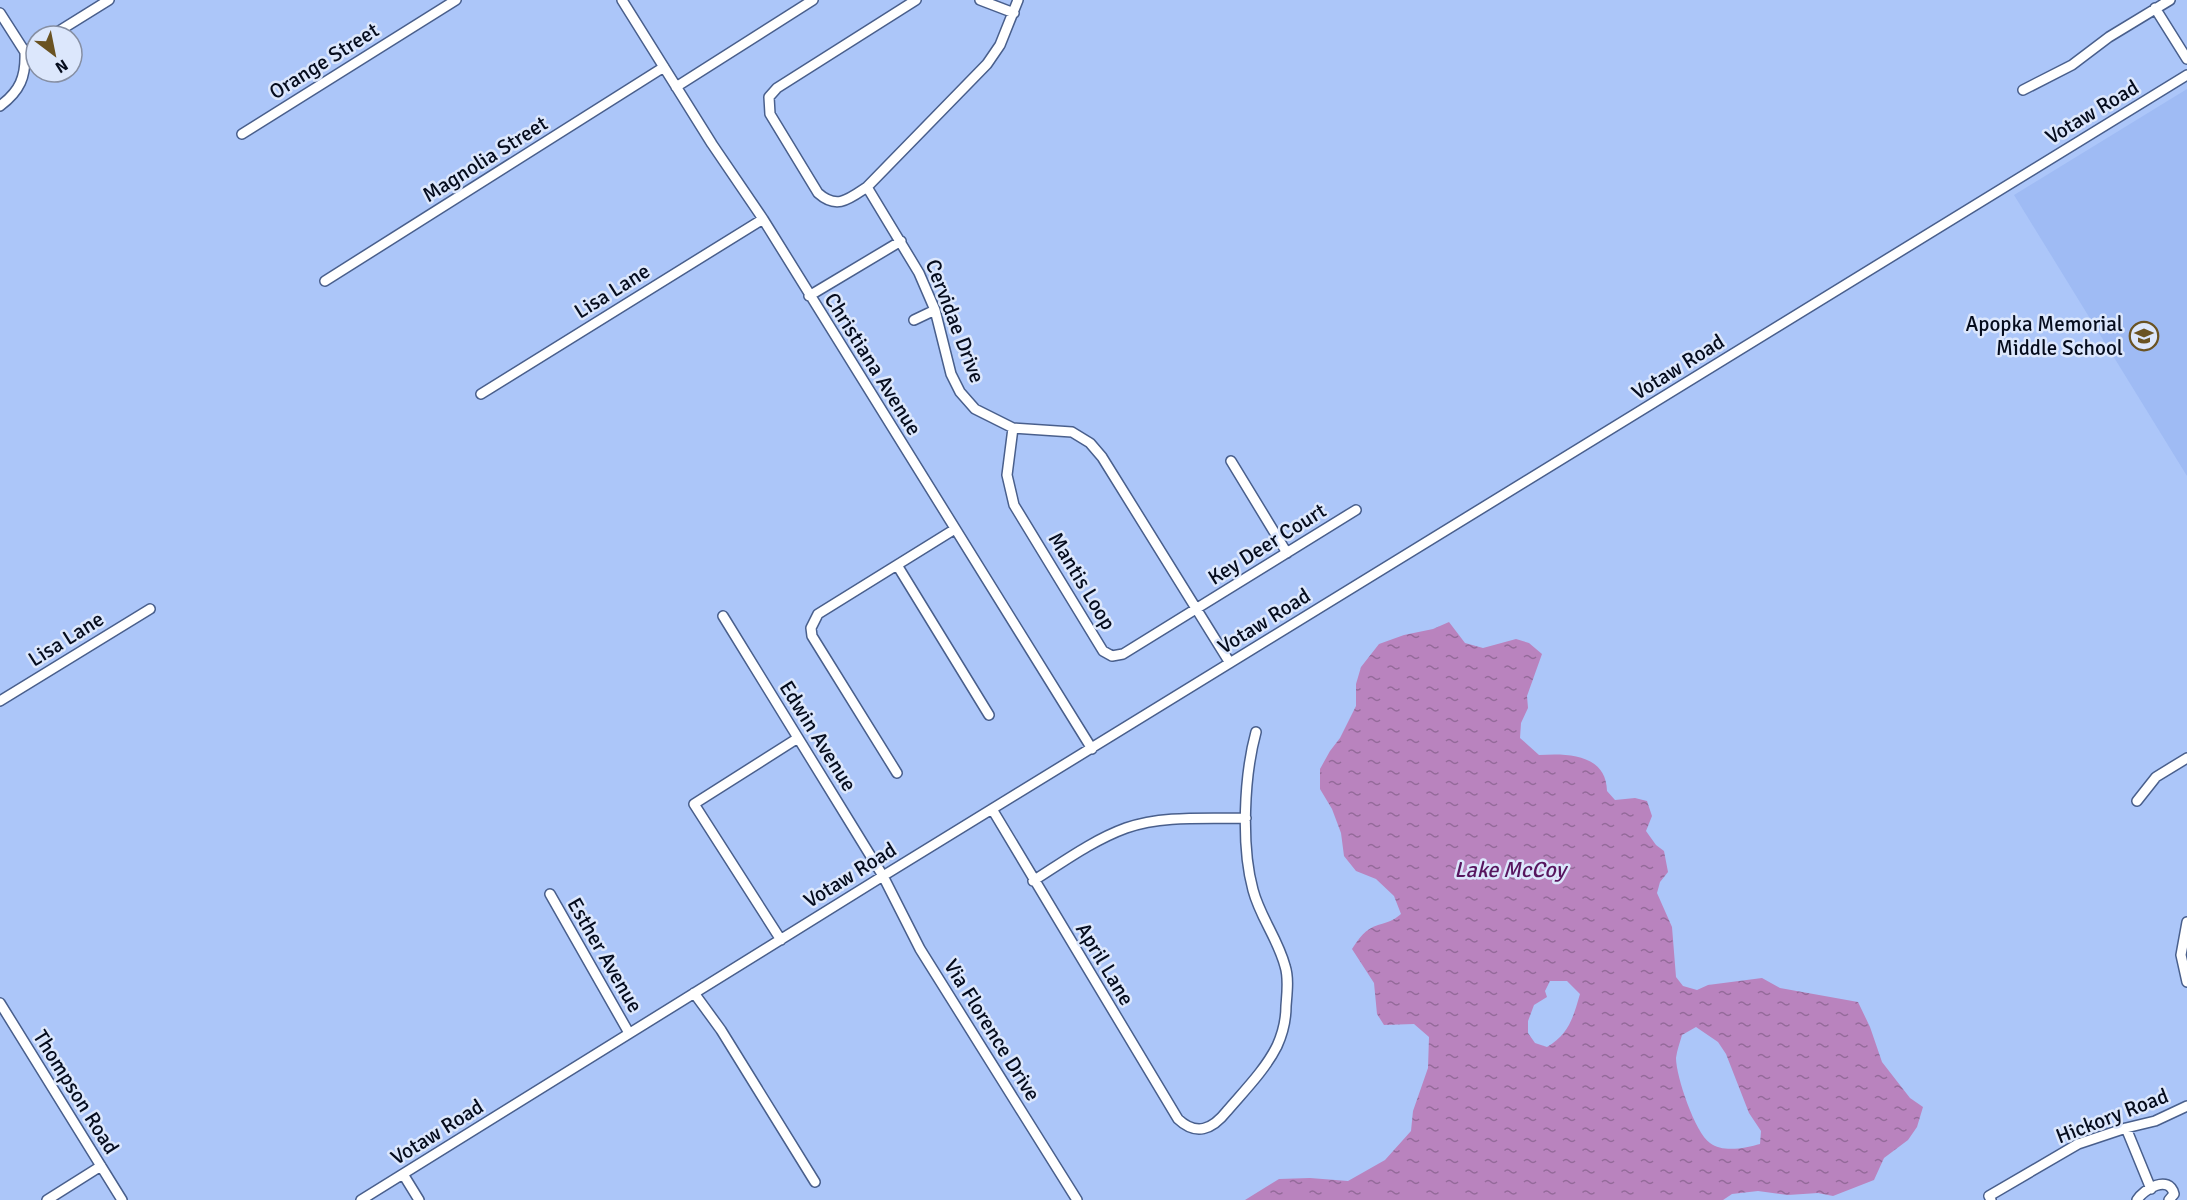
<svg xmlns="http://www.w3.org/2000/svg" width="2187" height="1200" font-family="Signika,sans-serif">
	<defs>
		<pattern id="water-ripples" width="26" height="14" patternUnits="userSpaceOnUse" patternTransform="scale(1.5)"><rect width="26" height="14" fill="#b983be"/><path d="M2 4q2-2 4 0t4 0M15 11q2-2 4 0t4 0" fill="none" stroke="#946a9a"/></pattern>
	</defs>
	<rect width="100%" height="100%" fill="#acc6f9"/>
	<!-- built -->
	<path fill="#9fbbf4" d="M2187 89V476L2014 195Z"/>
	<!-- water -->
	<path fill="url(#water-ripples)" fill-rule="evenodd" d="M1449 622 1465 643 1483 648 1516 639 1529 643 1542 654 1527 696 1528 708 1521 723 1520 738 1539 755C1568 753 1606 754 1607 791L1615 800 1635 798 1647 801 1652 816 1646 831 1656 845 1664 851 1668 872 1660 882 1657 893 1672 927 1676 977 1683 986 1697 990 1708 985 1762 978 1780 988 1858 1002 1870 1027 1882 1062 1910 1098 1923 1107 1917 1127 1908 1140 1884 1158 1874 1180 1833 1196 1818 1193 1788 1195 1758 1191 1732 1194 1723 1200H1245L1279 1179 1310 1178 1348 1181 1385 1160 1411 1131 1413 1111 1428 1068 1429 1037 1414 1024 1384 1025 1377 1014 1374 983 1352 949C1359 938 1365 929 1378 925 1388 922 1393 921 1401 914L1394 896 1376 879 1356 871 1344 856 1341 833 1332 809 1320 789V769L1330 751 1340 738 1356 706V684L1361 667 1379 644 1404 635 1433 629ZM1550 981H1567L1580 994C1573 1018 1569 1034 1547 1047L1535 1043 1528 1033V1021L1534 1005 1547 997 1545 991ZM1696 1027 1718 1042 1726 1054 1749 1113 1761 1131 1760 1144C1746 1148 1723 1153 1710 1143 1695 1133 1676 1076 1676 1058 1677 1050 1680 1042 1682 1035Z"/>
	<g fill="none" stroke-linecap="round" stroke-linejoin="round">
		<!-- minor casing -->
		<g stroke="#495f8c" stroke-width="12">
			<path id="minor" d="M622 0 712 144 763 219 1092 749
				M916 0 777 88 769 97 770 114 818 193C837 210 849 199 867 187L987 64 1000 45 1018 0
				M980 0 1014 13
				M2155 8 2187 59
				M0 13 25 52
				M51 36 109 0
				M25 52 36 45
				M676 87 813 0
				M2023 90 2072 65 2109 37 2170 0
				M0 106C20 91 26 77 25 52
				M242 134 456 0
				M867 187 919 273 935 310 951 374 960 392 975 409 1013 428 1072 432 1090 443 1102 457 1230 663
				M325 281 664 67
				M809 296 901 241
				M914 320 935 310
				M481 394 763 219
				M1013 428 1007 475 1014 505 1103 651 1112 656 1123 654 1356 510
				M1231 461 1287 553
				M897 565 989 715
				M723 616 883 876 920 949 1077 1200
				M0 701 150 609
				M897 773 812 636 811 628 818 614 955 529
				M2137 801 2156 777 2187 758
				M992 809 1178 1119C1196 1136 1212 1130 1227 1111 1244 1091 1265 1070 1277 1046 1282 1035 1286 1019 1286 1006 1287 993 1289 978 1285 966 1278 939 1260 917 1253 890 1241 846 1244 776 1256 732
				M1033 881C1063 862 1093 840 1126 828 1164 815 1207 819 1246 818
				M550 894 629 1033
				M2187 922 2181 955 2187 982
				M781 940 694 804 798 738
				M694 993 721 1030 815 1182
				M0 1003 122 1200
				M2126 1128 2151 1189
				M403 1174 419 1200
				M47 1200 101 1166
				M361 1200 883 876 2187 75
				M1991 1200 1989 1196 2078 1144 2126 1128 2155 1121 2187 1106
				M2137 1200C2144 1189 2169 1174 2174 1194L2169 1200"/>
		</g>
		<!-- minor -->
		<use href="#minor" stroke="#fff" stroke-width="9"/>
	</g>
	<!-- icons -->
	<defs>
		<g id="school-ring" transform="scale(1.5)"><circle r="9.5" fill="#dce7fc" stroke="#6a5322" stroke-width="1.5"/><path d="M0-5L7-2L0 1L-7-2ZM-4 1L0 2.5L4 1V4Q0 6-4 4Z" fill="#6a5322"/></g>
	</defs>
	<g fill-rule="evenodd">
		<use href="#school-ring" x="2144" y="336"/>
	</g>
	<g text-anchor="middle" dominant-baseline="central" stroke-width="5" stroke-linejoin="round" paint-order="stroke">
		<!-- street labels -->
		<g font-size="21" fill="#050c1d" stroke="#dce7fc">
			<text transform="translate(324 61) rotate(-32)">Orange Street</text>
			<text transform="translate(2092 112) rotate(-31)">Votaw Road</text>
			<text transform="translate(485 159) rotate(-32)">Magnolia Street</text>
			<text transform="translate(612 291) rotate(-32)">Lisa Lane</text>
			<text transform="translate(955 321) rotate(69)">Cervidae Drive</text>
			<text transform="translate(873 364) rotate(58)">Christiana Avenue</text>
			<text transform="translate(1678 367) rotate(-32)">Votaw Road</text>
			<text transform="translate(1267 544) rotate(-32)">Key Deer Court</text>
			<text transform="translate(1082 581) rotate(59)">Mantis Loop</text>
			<text transform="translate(1264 621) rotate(-32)">Votaw Road</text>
			<text transform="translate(66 639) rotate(-32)">Lisa Lane</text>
			<text transform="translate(818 736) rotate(58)">Edwin Avenue</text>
			<text transform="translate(850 875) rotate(-32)">Votaw Road</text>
			<text transform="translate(605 955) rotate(60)">Esther Avenue</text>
			<text transform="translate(1105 964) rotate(59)">April Lane</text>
			<text transform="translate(992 1030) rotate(58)">Via Florence Drive</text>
			<text transform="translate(76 1092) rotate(58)">Thompson Road</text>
			<text transform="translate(2112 1116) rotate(-21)">Hickory Road</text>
			<text transform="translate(437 1132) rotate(-32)">Votaw Road</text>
		</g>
		<!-- poi labels -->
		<g font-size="21" fill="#050c1d" stroke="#dce7fc" text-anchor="end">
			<text x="2123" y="324">Apopka Memorial<tspan x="2123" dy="24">Middle School</tspan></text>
		</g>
		<!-- water labels -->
		<g font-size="22" font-style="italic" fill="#57155e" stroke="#dce7fc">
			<text x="1510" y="869">Lake McCoy</text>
		</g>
	</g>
	<!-- north arrow -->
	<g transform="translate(54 54) rotate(148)"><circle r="28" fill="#dce7fc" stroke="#868fa3" stroke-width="1.5"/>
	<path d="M0-4.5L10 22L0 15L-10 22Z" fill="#6a5322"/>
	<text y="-9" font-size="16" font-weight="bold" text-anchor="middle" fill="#050c1d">N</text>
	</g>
</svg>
